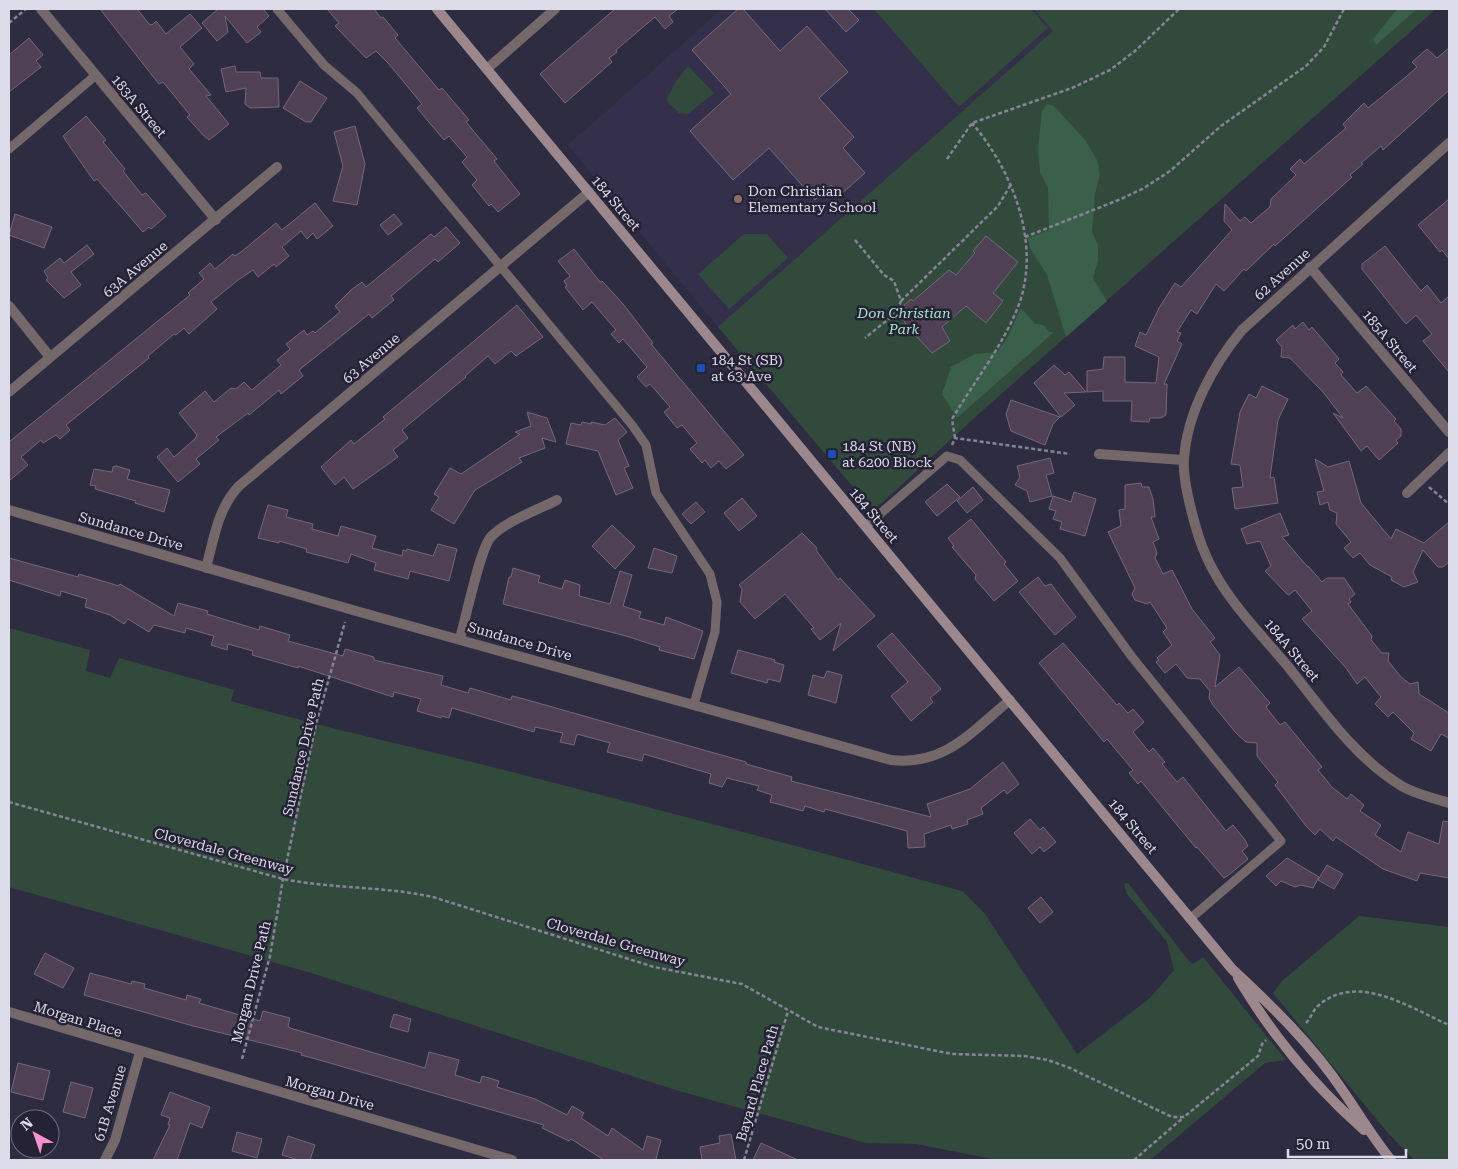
<svg xmlns="http://www.w3.org/2000/svg" width="1458" height="1169" font-family="'Roboto Serif',serif">
	<rect width="100%" height="100%" fill="#2e2c41"/>
	<!-- built -->
	<path fill="#34304c" d="M722 9H1078L718 327 568 145Z"/>
	<!-- green -->
	<path fill="#314a3c" d="M874 9H1031L1048 28 959 107Z
		M1034 9H1436L972 420 882 503 877 506H869L718 327 1053 31Z
		M688 66 714 93 688 114 679 113 666 100 677 80Z
		M744 234H767L788 258 729 309 698 274Z
		M9 628 90 650 86 671 110 678 119 658 234 690 231 701C317 726 405 745 492 767 649 807 806 848 962 891L985 914 1077 1054 1150 998 1174 970 1167 942 1127 894 1124 884 1128 883 1189 961 1193 964 1203 957 1286 1060 1265 1063 1150 1160H998L916 1144 866 1143 679 1091 311 973 9 887Z
		M1359 916 1449 927V1160H1414L1387 1132 1273 993 1282 981Z"/>
	<!-- forest -->
	<path fill="#3a5f4b" d="M1397 9H1417L1376 45 1373 39Z
		M1047 104 1054 106 1086 141 1097 160 1100 175 1095 194 1092 232 1098 245V261L1093 278 1107 301 1066 337 1047 275 1030 248 1028 238 1049 230 1048 188 1040 172 1038 149 1042 111Z
		M1021 308 1034 323 1043 325 1050 332H1054L957 418 942 394 951 367 975 354 997 352 1006 340Z"/>
	<!-- building -->
	<path fill="#4f4054" stroke="#76677c" d="M100 9H137L149 24 152 25 156 21 166 34 190 14 202 28 180 47 194 64 189 69 211 95 206 96 229 124 209 140 203 135 187 117 190 115 163 82 159 84Z
		M218 9H263L269 16 257 27 261 32 247 43 225 16 228 32 217 41 202 23Z
		M327 9H374L381 18 383 17 398 35 395 38 439 90 442 88 469 120 466 122 497 159 494 161 520 194 498 212 491 204 489 206 472 185 477 180 462 162 467 157 449 136 444 140 417 108 422 104 388 63 376 51 366 58 335 26 339 23Z
		M615 9H678L669 16 673 22 665 29 655 17 616 50 617 52 609 58 612 62 565 103 540 74Z
		M738 9H743L780 51 807 26 848 72 819 98 854 137 843 148 865 173 840 195 831 185 815 200 769 148 733 180 690 131 731 94 692 50Z
		M825 9H848L859 20 846 32Z
		M29 38 43 55 36 61 41 67 9 92V55Z
		M1449 48V90L1383 150 1381 146 1361 163 1363 164 1350 175 1352 177 1275 246 1274 244 1246 271 1244 269 1224 291 1216 284 1197 314 1191 310 1177 332 1181 333 1177 341 1182 344 1164 384H1167L1166 415 1161 418H1150L1149 422 1131 421 1132 401H1103V391L1087 392V371L1103 369 1104 357H1125V382L1156 383 1159 357 1135 346 1140 332 1146 335 1159 308 1175 283 1181 287 1232 230 1224 221 1225 204 1240 221 1245 217 1251 223 1270 207 1271 199 1296 175 1290 169 1300 159 1304 164 1346 128 1343 124 1364 103 1368 108 1407 76 1417 67 1412 62 1427 49 1437 58Z
		M235 66 236 72H260L261 78H278L279 107 250 108 245 104 246 88 226 92 221 69Z
		M300 81 327 98 311 122H306L283 108Z
		M86 116 106 140 103 142 125 169 123 171 142 195 146 193 166 216 151 229 149 227 143 232 97 179 94 181 66 141 63 136Z
		M355 126 365 164 357 205 333 201 343 166 334 132Z
		M1449 199V259L1442 250 1440 252 1418 225Z
		M315 203 333 226 317 239 313 233 307 239 301 231 282 247 289 256 276 267 274 264 258 277 253 270 238 280 211 302 217 309 189 334 184 328 176 335 174 334 148 356 149 358 66 425 70 430 60 439 56 435 43 443 41 440 21 457 28 465 9 481V442L190 295 188 293 204 279 199 273 210 263 215 269 233 254 235 256 241 252 276 223 282 230Z
		M15 214 52 227 44 248 9 235Z
		M394 214 402 224 388 235 380 225Z
		M446 227 460 243 438 262 435 259 391 296 394 300 372 318 369 314 299 370 303 376 281 394 279 390 249 415 248 413 216 437 219 440 196 459 200 464 178 482 157 457 167 448 174 457 195 439 197 435 179 413 205 391 214 402 231 388 236 389 244 382 252 390 281 365 277 360 290 349 286 344 304 330 307 335 313 331 315 333 340 312 335 306 351 290 362 282 366 287 431 234 434 237Z
		M986 236 1018 262 993 293 1003 301 986 323 966 306 942 327 950 341 932 353 906 325 899 310 911 299 913 301 949 270 956 275 975 253 973 251Z
		M87 245 94 254 71 272 81 285 64 298 46 280 48 278 44 271 60 258 64 263Z
		M1385 246 1421 291 1427 285 1441 303 1449 296V372L1423 341 1432 334 1416 315 1406 324 1362 269V264Z
		M574 249 600 282 602 281 624 305 653 343 651 344 744 455 726 469 719 461 711 468 705 460 702 463 690 449 697 443 682 425 677 428 664 412 670 407 650 384 646 387 637 377 647 367 623 339 619 343 611 334 616 330 592 302 583 310 565 287 567 286 564 281 570 276 558 261Z
		M517 305 543 337 516 356 511 351 495 364 488 356 465 376 466 377 402 430 408 438 393 450 398 457 353 489 344 477 335 485 321 467 351 440 354 444 385 419 383 417Z
		M1303 322 1309 330 1312 327 1339 359 1335 363 1343 372 1341 375 1357 393 1366 386 1396 419 1394 421 1401 429V436L1396 440 1398 443 1379 460 1367 446 1361 451 1333 413 1343 418 1323 392 1290 358 1281 357 1282 347 1276 340 1293 325 1295 329Z
		M1054 365 1065 375 1069 372 1086 392 1064 393 1075 405 1061 417 1034 383Z
		M1262 386 1288 399 1278 420 1270 478 1274 477 1278 503 1235 509 1232 488 1243 487 1240 465 1231 464 1240 412 1249 394 1256 398Z
		M1011 400 1060 417 1053 424 1045 445 1011 431 1006 414Z
		M527 412 547 418 556 442 542 438 545 448 519 458 522 462 475 490 454 524 431 510 439 497 434 494 450 468 461 474 520 434 515 432 531 426Z
		M615 418 627 432 618 440 629 466 624 468 633 488 616 495 598 451 566 444 571 423 581 425 582 422 591 424V422L605 425Z
		M1050 458 1054 473 1046 475 1052 496 1030 502 1027 491 1015 485 1020 477 1017 466Z
		M1315 459 1328 467 1349 461 1361 503 1391 539 1396 529 1424 543 1449 522V562L1443 567H1438L1423 550 1413 572 1418 582 1404 587 1391 580 1392 577 1370 565 1360 553 1353 558 1344 548 1351 542 1336 524 1337 513 1330 510 1328 502 1320 505 1317 492 1324 491Z
		M116 466 130 470 127 479 170 490 164 512 135 503 136 501 95 489 96 486 90 485 94 469 112 472 113 467Z
		M1141 483 1142 487H1149L1153 499 1155 517H1151L1159 539 1153 542 1157 553 1155 558 1163 574 1172 570 1192 609 1215 638 1210 642 1220 655 1215 687 1239 667 1270 703 1266 707 1280 725 1285 722 1322 767 1318 770 1332 787 1347 799 1351 794 1364 805 1360 811 1381 825 1375 835 1401 852 1408 832 1439 844 1443 821 1449 822V878L1420 873 1417 881 1383 869 1336 837 1333 841 1320 829 1315 835 1306 826 1275 785 1278 782 1257 756V743L1246 742 1236 733 1213 705 1209 698 1210 691 1200 679 1187 678 1176 664 1165 673 1156 662 1159 660 1157 658 1172 645 1163 632 1167 628 1150 602 1147 604 1135 600 1132 594 1135 588 1108 532 1121 526 1119 510 1125 509V485Z
		M947 484 960 497 937 516 925 502Z
		M973 487 983 500 967 513 957 501Z
		M1074 492 1096 499 1085 536 1060 529 1062 522 1053 519 1056 511 1049 509 1053 496 1071 502Z
		M742 498 757 516 739 531 724 513Z
		M696 502 705 512 691 524 682 514Z
		M268 505 288 510 286 517 313 524 312 529 338 536 341 526 376 536 372 548 402 556 403 550 406 551 407 549 433 556 438 544 457 549 449 581 410 571 408 579 374 570 376 563 351 554 348 563 306 552 307 549 279 541V543L258 538Z
		M1280 513 1289 535 1282 537 1307 566 1309 567 1322 582 1327 578H1344L1355 594 1349 599 1351 602 1348 604 1372 636 1371 640 1382 653H1389L1388 661 1401 677 1410 684 1418 682 1419 694 1449 713V738L1441 734 1431 751 1411 739 1414 733 1393 712 1388 717 1375 704 1381 697 1365 677 1357 684 1346 668 1302 619 1312 611 1295 590 1289 595 1287 594 1265 571 1271 566 1260 541 1247 544 1241 529Z
		M971 519 1006 562 1004 564 1018 581 994 601 975 579 976 575 952 547 954 546 948 538Z
		M612 525 635 547 615 569 592 546Z
		M802 533 817 548 816 550 838 580 840 578 875 616 833 651 841 623 820 640 811 629 814 628 785 594 755 619 740 602 742 589 739 585Z
		M654 548 677 556 672 573 648 568Z
		M9 558 78 577 79 574 119 586 120 584 174 616 178 603 208 611 207 614 259 630 260 626 290 635 288 641 343 656 345 649 374 657V660L443 676 441 685 468 693 470 688 511 700 512 696 524 699 746 762V764L792 777 791 781 931 817 927 804 970 789 1003 762 1019 784 1007 794 1004 790 981 808 983 814 967 820 968 824 952 829 951 825 924 834 925 847 908 848 907 831 825 809 824 812 805 806 803 811 770 802 772 795 757 790 759 786 727 778 722 787 709 783 711 774 644 754 642 761 607 752 610 743 577 734 574 745 560 742 563 733 535 727 534 732 452 708 449 718 442 716 441 718 417 711 421 699 394 692 393 697 298 666V668L252 655 253 651 228 644 227 650 211 645 214 636 186 628 185 633 154 625 149 632 128 619 124 624 110 615 85 607 87 599 61 591 60 596 9 580Z
		M513 568 540 576 538 582 562 589 565 580 580 585 579 596 610 604 620 571 632 575 623 606 641 612 639 618 664 625 666 617 703 631 694 659 659 650 660 647 626 636 503 604 509 577H511Z
		M1038 577 1045 586 1051 584 1076 617 1055 635 1019 592Z
		M892 633 941 689 930 698 933 702 911 721 891 696 908 682 877 646Z
		M1063 643 1117 705 1119 703 1128 713 1133 709 1144 722 1133 732 1149 752 1153 748 1165 762 1162 764 1177 782 1183 777 1226 831 1233 825 1245 840 1248 846 1242 851 1248 859 1230 874 1224 878 1197 847 1196 848 1141 781 1138 784 1129 773 1133 770 1107 739 1104 742 1039 663Z
		M738 650 775 660 774 662 784 665 780 682 768 679 767 683 731 673Z
		M827 671 842 675 836 703 808 695 813 675 824 678Z
		M1030 819 1040 830 1043 827 1056 842 1044 852 1040 847 1032 854 1014 833Z
		M1287 858 1319 877 1313 888 1301 885 1295 887 1281 881 1276 886 1266 876Z
		M1327 865 1343 874 1334 889 1318 880Z
		M1041 897 1053 912 1040 923 1028 908Z
		M45 953 74 968 63 988 34 974Z
		M90 973 131 984 132 981 145 984 144 988 186 1000 187 995 201 999 199 1003 260 1021 263 1011 290 1018 288 1026 290 1028 425 1068 429 1052 459 1060 455 1075 480 1083 482 1076 499 1081 497 1087 535 1099 567 1115 572 1106 584 1113 581 1118 608 1136 612 1128 643 1150 647 1136 661 1140 656 1159 658 1160H604L571 1139 569 1141 542 1128 544 1125 323 1061 301 1055 302 1053 193 1026 84 995Z
		M394 1014 411 1019 408 1032 390 1027Z
		M18 1063 50 1071 43 1100 11 1092Z
		M71 1082 93 1088 85 1118 63 1112Z
		M170 1092 210 1107 202 1128 190 1123 177 1160H153L170 1125H168L170 1118 161 1115Z
		M237 1132 262 1139 257 1158 232 1151Z
		M731 1134 736 1160H702L700 1147 720 1143 719 1136Z
		M288 1136 315 1145 310 1160H299L282 1155Z
		M761 1143 798 1160H753Z"/>
	<g fill="none" stroke-linecap="round" stroke-linejoin="round">
		<!-- path -->
		<path stroke="#868496" stroke-width="2.5" stroke-dasharray="4 2.5" stroke-linecap="butt" d="M9 23 26 9
			M947 159 972 123 1072 88 1110 70 1135 51 1179 9
			M1025 237 1121 199 1144 188 1170 171 1221 126 1306 66 1324 47 1344 9
			M855 240 884 275 894 281 901 301 896 313 865 338
			M901 301 998 206 1010 186
			M955 438 952 419C974 382 1002 347 1018 307 1042 245 1013 171 972 123
			M952 445 955 438 1070 454
			M1429 487 1449 504
			M9 802 283 879C334 889 382 886 433 897L654 967 742 984 818 1027 952 1054 1025 1056 1048 1060 1070 1068 1172 1117H1184L1258 1056 1262 1044 1266 1040
			M1306 1023C1311 1018 1313 1010 1319 1005 1358 972 1410 1008 1449 1025
			M242 1059 270 956 283 879 316 724 345 622
			M744 1160 788 1011
			M1134 1160 1184 1117"/>
		<!-- service -->
		<path stroke="#75686b" stroke-width="9" d="M277 9 324 65 357 93 632 425 646 445 656 493 710 574 717 602 715 632 694 704
			M9 149 96 75
			M866 526 947 456 960 460 1060 558 1132 657 1281 841 1191 918"/>
		<!-- minor -->
		<path stroke="#75686b" stroke-width="10" d="M41 9 216 220
			M488 68 555 9
			M1449 143 1242 330C1213 365 1187 413 1184 459 1182 482 1197 537 1207 558 1225 598 1258 631 1286 664 1320 706 1353 756 1400 785 1414 794 1434 798 1449 803
			M1310 267 1449 432
			M9 306 50 357
			M9 392 277 167
			M1099 454 1183 460
			M1407 493 1449 453
			M9 510 349 609 891 760C945 766 971 732 1010 700
			M206 568C214 538 218 508 239 486L589 192
			M460 638C466 618 479 553 490 538 503 522 538 510 557 500
			M9 1012 512 1160
			M105 1160 115 1140 140 1052"/>
		<!-- secondary -->
		<path stroke="#9c888c" stroke-width="10" d="M437 9 1232 969C1272 1006 1313 1046 1343 1091 1359 1114 1373 1138 1391 1160
			M1238 978C1272 1035 1314 1086 1364 1130"/>
	</g>
	<!-- markers -->
	<circle fill="#8d6e63" stroke="#252236" stroke-width="2" cx="738" cy="199" r="5"/>
	<g fill="#1a4fb4" stroke="#252236" stroke-width="2">
		<rect x="696" y="363" width="10" height="10" rx="2.5"/>
		<rect x="827" y="449" width="10" height="10" rx="2.5"/>
	</g>
	<g text-anchor="middle" dominant-baseline="central" stroke-width="5" stroke-linejoin="round" paint-order="stroke">
		<!-- street labels -->
		<g font-size="14" fill="#dcdbe9" stroke="#252236">
			<text transform="translate(139 106) rotate(50)">183A Street</text>
			<text transform="translate(616 203) rotate(50)">184 Street</text>
			<text transform="translate(135 269) rotate(-40)">63A Avenue</text>
			<text transform="translate(1282 274) rotate(-42)">62 Avenue</text>
			<text transform="translate(1390 341) rotate(50)">185A Street</text>
			<text transform="translate(371 358) rotate(-40)">63 Avenue</text>
			<text transform="translate(874 515) rotate(50)">184 Street</text>
			<text transform="translate(131 531) rotate(16)">Sundance Drive</text>
			<text transform="translate(520 641) rotate(16)">Sundance Drive</text>
			<text transform="translate(1292 650) rotate(50)">184A Street</text>
			<text transform="translate(303 747) rotate(-77)">Sundance Drive Path</text>
			<text transform="translate(1133 826) rotate(50)">184 Street</text>
			<text transform="translate(224 851) rotate(15)">Cloverdale Greenway</text>
			<text transform="translate(616 942) rotate(16)">Cloverdale Greenway</text>
			<text transform="translate(251 982) rotate(-76)">Morgan Drive Path</text>
			<text transform="translate(78 1019) rotate(17)">Morgan Place</text>
			<text transform="translate(757 1083) rotate(-74)">Bayard Place Path</text>
			<text transform="translate(330 1093) rotate(16)">Morgan Drive</text>
			<text transform="translate(110 1103) rotate(-73)">61B Avenue</text>
		</g>
		<!-- poi labels -->
		<g font-size="14" fill="#dcdbe9" stroke="#252236" text-anchor="start">
			<text x="748" y="191">Don Christian<tspan x="748" dy="16">Elementary School</tspan></text>
			<text x="711" y="360">184 St (SB)<tspan x="711" dy="16">at 63 Ave</tspan></text>
			<text x="842" y="446">184 St (NB)<tspan x="842" dy="16">at 6200 Block</tspan></text>
		</g>
		<!-- park labels -->
		<g font-size="14" font-style="italic" fill="#a5e7c4" stroke="#252236">
			<text x="904" y="313">Don Christian<tspan x="904" dy="16">Park</tspan></text>
		</g>
	</g>
	<!-- border -->
	<rect width="1458" height="1169" fill="none" stroke="#dcdbe9" stroke-width="20"/>
	<!-- north arrow -->
	<g transform="translate(35 1134) rotate(320)"><circle r="24" fill="#252236" stroke="#6e6c7e"/>
	<path d="M0-4L9 19L0 12L-9 19Z" fill="#f790ce"/>
	<text y="-8" font-size="14" font-weight="bold" text-anchor="middle" fill="#dcdbe9">N</text>
	</g>
	<!-- scale -->
	<path d="M1288 1149v8h118v-8" fill="none" stroke="#dcdbe9" stroke-width="2.5"/>
	<text x="1296" y="1149" font-size="15" fill="#dcdbe9" stroke="#252236" stroke-width="4" paint-order="stroke">50 m</text>
</svg>
